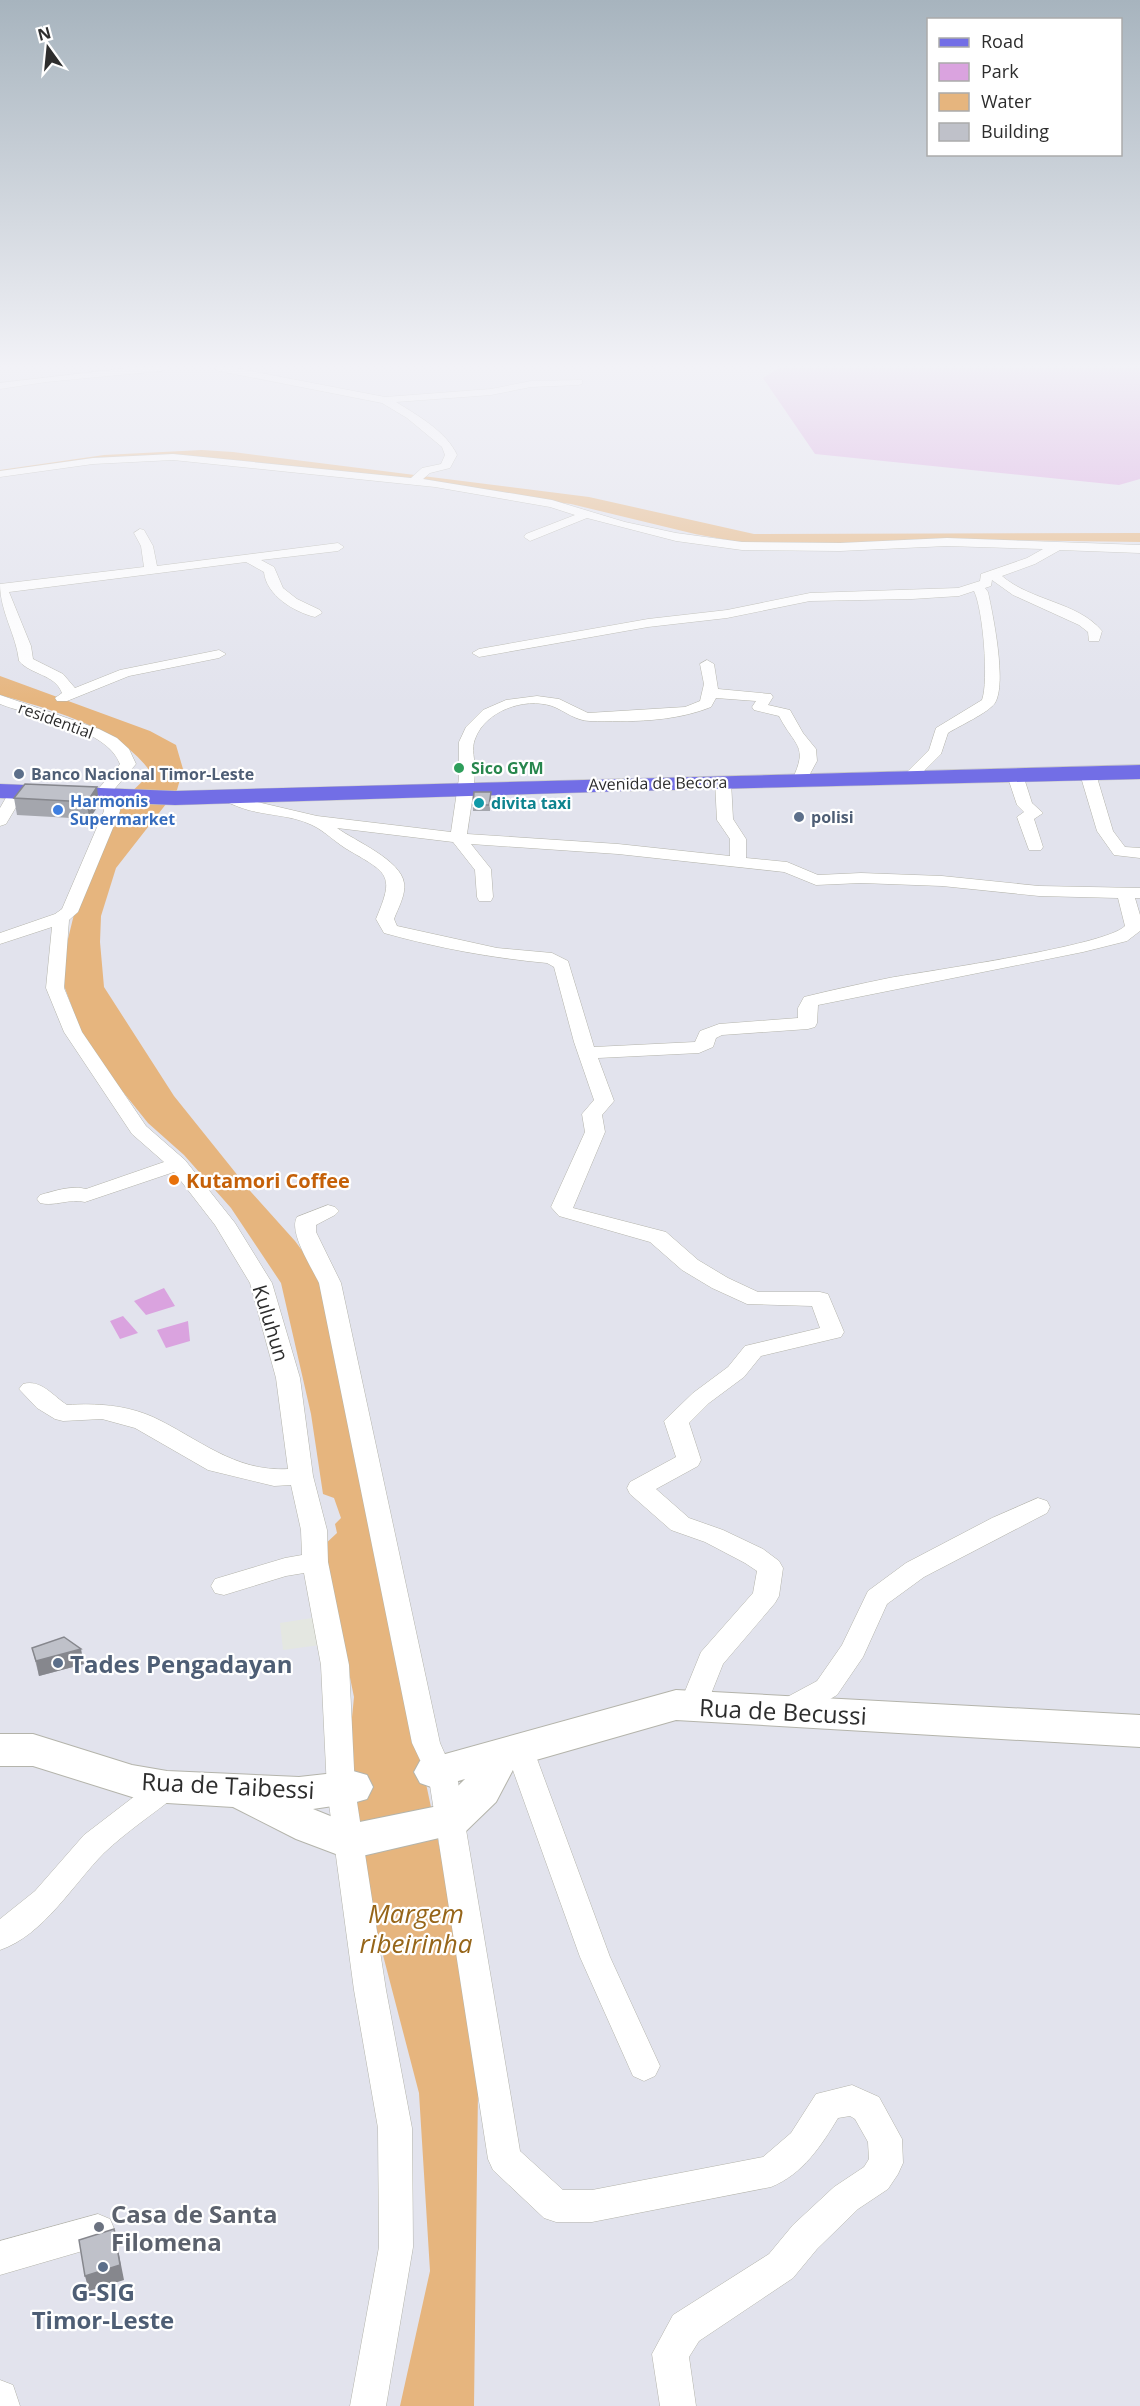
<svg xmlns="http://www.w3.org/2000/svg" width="1140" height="2406" font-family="'Open Sans',sans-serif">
	<rect width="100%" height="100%" fill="#e2e3ed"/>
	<!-- industrial -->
	<path fill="#e4e7e1" d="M325 1616 320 1645 283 1650 280 1623Z"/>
	<!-- green -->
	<path fill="#daa3df" d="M779 368H1140V479L1119 485 815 454 763 378Z
		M164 1288 175 1306 146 1315 134 1301Z
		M123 1316 138 1333 120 1339 110 1321Z
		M188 1321 190 1341 166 1348 157 1330Z"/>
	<!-- water -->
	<path fill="#e6b57e" d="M202 450 233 452 589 497 754 534 1140 533V542L932 539 876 543 749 544 695 534 571 504 216 459 117 460 0 476V470L104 455Z
		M0 676 150 731 176 745 183 769 177 790 116 868 101 916 100 942 104 987 174 1096 251 1192 295 1241 315 1268 326 1295 351 1428 459 1940 478 2090 474 2406H400L430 2271 419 2093 378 1936 364 1851 347 1768 354 1697 323 1546 337 1533 335 1524 341 1518 334 1498 323 1494 311 1414 281 1283 231 1208 184 1155 148 1123 111 1077 82 1034 63 983 67 943 76 906 116 820 119 804 151 773C122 728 49 709 0 695Z"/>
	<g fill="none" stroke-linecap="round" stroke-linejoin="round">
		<!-- street casing -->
		<g stroke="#b4b4ab" stroke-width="1">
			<path id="street" d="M128 368H166L161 371 46 382 0 389V383Z
				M214 368H235L385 397 491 389 531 381 582 380V384L578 385 531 387 491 395 396 402C417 415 447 432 457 455L450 468 430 473 423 479 552 500 625 522 676 533 742 542 840 543 947 538 1140 545V553L1060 550 1035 564 1002 576C1031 601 1078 602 1102 631L1099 641H1089L1088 632 1079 625 1013 595 992 580 991 586 985 588 988 592C993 615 1007 683 995 703 988 713 959 726 948 733L941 754 914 781 909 783 901 778 929 750 936 728 982 700C989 681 983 609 974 591L959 596 912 599 810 601 727 618 648 627 479 657 472 653 479 649 648 619 727 610 810 593 958 588 980 581 981 574 1027 558 1043 549 947 546 840 551 742 550 676 541 587 518 530 541 524 537 526 534 575 515 550 507 435 487 173 460 93 464 0 477V471L93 458 173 454 411 478 422 468 441 464 445 455 442 447 407 418 382 403 219 371Z
				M140 529 144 530 153 546 157 566 338 543 344 547 338 551 261 560 274 567 283 588 297 599 320 610 322 613 315 617C294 612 266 595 264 572L246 562 9 592 31 646 33 659 63 674 75 688 120 670 219 650 226 654 219 658 129 676 67 701H57L55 698 62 693C55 674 31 675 19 661 16 634 0 612 0 584L144 567 141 546 134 533Z
				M707 660 714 664 718 689 771 694 773 697 768 705 790 710 803 733 816 749 817 761 805 783H795L792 780C809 745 795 747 779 716L754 710 752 707 756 701 716 698 711 707C674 722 629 722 590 721 576 721 565 711 552 706 524 697 485 711 475 739 471 749 475 760 475 770 474 792 470 813 467 834L618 844 730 856V839L717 820 715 782 723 777 731 782 733 819 746 839V858L787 862 818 875 861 873 942 876 1039 886 1140 888V898H1135L1140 915V931L1127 941 1083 952 818 1005 817 1023 815 1027 808 1029 722 1035 716 1038 713 1047 699 1053 598 1058 614 1101 602 1115 605 1132 573 1208 666 1232 698 1260 728 1278 758 1292H820L828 1294 844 1332 841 1337 761 1356 744 1377 709 1403 689 1423 701 1460 698 1466 656 1489 689 1518 723 1530 763 1549 779 1561 783 1568 779 1596 775 1603 723 1664 703 1714 693 1717 683 1714 679 1706 701 1652 753 1593 757 1571 745 1563 705 1542 671 1530 630 1494 627 1488 630 1482 676 1457 664 1421 693 1393 728 1367 745 1346 820 1328 812 1306 747 1304 712 1288 682 1270 650 1242 559 1216 551 1207 585 1132 582 1114 594 1100 574 1042 554 967 547 963C492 958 438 948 384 933L376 919C394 876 390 874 350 851 337 844 325 831 312 825 290 814 262 816 239 807 232 804 224 802 219 796L227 791 253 801 317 816 451 832 459 778V742L466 727 483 710 506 700 537 696 559 699 588 713 685 707 700 701 704 684 700 664ZM337 828 453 842 475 870 477 897 479 901H491L493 897 491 869 471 844 618 854 784 872 816 885 861 883 942 886 1039 896 1118 898 1125 926C1106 946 927 971 889 978 860 984 832 990 804 997L798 1008V1018L719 1024 700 1031 695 1042 594 1047 568 961 552 953 497 948 397 926 394 919C398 908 406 895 404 883 401 860 355 841 337 828Z
				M0 695 99 729 117 738 129 749 136 764 111 793 118 797 120 811 78 912 69 920 64 988 82 1032 146 1126 185 1160 235 1223 272 1283 300 1378 313 1476 327 1530 328 1562 349 1665 355 1789 386 1990 412 2128 413 2247 386 2406H350L379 2247 378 2128 354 1990 327 1789 321 1665 304 1573 286 1576 224 1595 215 1593 211 1586 215 1579 285 1558 302 1555 301 1530 291 1485 274 1486 208 1470 135 1428 102 1419 63 1421 55 1419 37 1408 19 1389 23 1384C41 1379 53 1396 67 1405 96 1403 126 1405 153 1417 198 1438 234 1472 288 1469L276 1378 250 1283 215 1225 174 1172 85 1202C69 1198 55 1207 40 1203L37 1199 40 1195C54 1191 72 1185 86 1189L164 1162 132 1134 64 1032 46 988 52 927 0 944V933L55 914 62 909 104 811 103 800 94 799 92 796 120 764C107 728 33 717 0 704Z
				M1088 769 1096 774 1113 831 1125 847 1140 848V858L1114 855 1097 831 1080 774Z
				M1015 770 1023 775 1032 803 1043 813 1034 819 1043 847 1041 850H1029L1017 817 1024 812 1017 805 1007 775Z
				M17 787 25 792 6 824 0 826V808L11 789Z
				M328 1205 335 1207 339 1211 335 1215 316 1225V1232L341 1283 440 1743 448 1761 452 1762 456 1770 520 2151 563 2190H592L763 2157 791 2133 816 2094 852 2085 879 2097 902 2139 903 2163 898 2174 888 2189 858 2209 817 2249 793 2278 699 2341 689 2357 696 2406H660L652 2354 673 2315 769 2254 793 2225 834 2187 864 2167 869 2159 868 2142 855 2119 850 2116 838 2118C821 2146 803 2174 771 2187L592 2222H556L544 2218 493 2170 488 2159 429 1779 412 1743 319 1283C312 1268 288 1232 297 1217Z
				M1038 1498 1047 1501 1050 1507 1047 1513 924 1577 887 1604 863 1657 837 1695 796 1719 786 1722 776 1719 772 1711 776 1703 817 1681 842 1645 868 1591 906 1563 992 1518Z
				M519 1737 529 1740 533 1748 610 1957 660 2066 655 2076 644 2081 633 2076 580 1957 505 1748 509 1740Z
				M167 1775 177 1779 181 1787 177 1795C153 1814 126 1832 104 1853 73 1884 44 1935 0 1950V1919L35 1891 84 1835 157 1779Z
				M98 2214 110 2219 115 2231 110 2243 0 2275V2241Z
				M0 2380 13 2385 20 2406H0Z"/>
		</g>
		<!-- secondary casing -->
		<g stroke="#b4b4ab" stroke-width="2">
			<path id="secondary" d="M676 1690 1140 1715V1747L676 1720 515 1766 496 1802 465 1832 349 1859 296 1839 233 1807 167 1803 132 1797 33 1766H0V1734H33L132 1765 167 1771 299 1777 353 1771 367 1775 373 1787 367 1799 353 1803 313 1809 350 1824 438 1806 465 1779 434 1788 420 1783 414 1772 420 1761Z"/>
		</g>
		<!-- primary casing -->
		<g stroke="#c4c4c4" stroke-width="1">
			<path id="primary" d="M1140 765V779L628 791 175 805 0 798V784L175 791Z"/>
		</g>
		<!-- street -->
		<use href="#street" fill="#fff" fill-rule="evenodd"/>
		<!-- secondary -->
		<use href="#secondary" fill="#fff" fill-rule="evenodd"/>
		<!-- primary -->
		<use href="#primary" fill="#726ee6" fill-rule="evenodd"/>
	</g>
	<!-- wall -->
	<path fill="#a4a6ad" d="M25 784 99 805 89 819 17 815 14 798Z
		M491 792 490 811H473V805Z
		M32 1648 84 1664 39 1676Z"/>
	<!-- shaded-wall -->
	<path fill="#86878d" d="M97 787 99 805 89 819 87 802Z
		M81 1649 84 1664 39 1676 36 1661Z
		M114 2229 124 2280 89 2291 85 2276Z"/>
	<!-- building -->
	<path fill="#bfc1c9" stroke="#86878d" stroke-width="1.5" d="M25 784 97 787 87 802 14 798Z
		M474 792H491L489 805H473Z
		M64 1637 81 1649 36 1661 32 1648Z
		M114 2229 120 2265 85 2276 79 2240Z"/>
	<!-- sky -->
	<linearGradient id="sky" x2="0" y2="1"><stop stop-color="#a7b4be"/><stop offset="0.52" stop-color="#f2f2f7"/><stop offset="1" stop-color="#f2f2f7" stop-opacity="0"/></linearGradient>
	<rect width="1140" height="705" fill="url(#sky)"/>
	<!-- markers -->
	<circle fill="#2e9e5b" stroke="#fff" stroke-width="2" cx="459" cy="768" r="6"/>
	<g fill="#5c6f8a" stroke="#fff" stroke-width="2">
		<circle cx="19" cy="774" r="6"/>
		<circle cx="799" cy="817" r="6"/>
		<circle cx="58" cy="1663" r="6"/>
		<circle cx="103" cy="2267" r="6"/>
	</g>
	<circle fill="#0f9aa8" stroke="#fff" stroke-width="2" cx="479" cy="803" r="6"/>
	<circle fill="#3f7fe0" stroke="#fff" stroke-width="2" cx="58" cy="810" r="6"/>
	<circle fill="#e8710a" stroke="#fff" stroke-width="2" cx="174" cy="1180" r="6"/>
	<circle fill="#6b7280" stroke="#fff" stroke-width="2" cx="99" cy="2227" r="6"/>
	<g text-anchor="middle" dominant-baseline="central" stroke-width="4.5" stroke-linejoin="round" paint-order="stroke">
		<!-- far-street labels -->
		<g font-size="16" fill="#2d2d2d" stroke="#fff">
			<text transform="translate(56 720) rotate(20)">residential</text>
			<text transform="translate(658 783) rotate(-1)">Avenida de Becora</text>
		</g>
		<!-- far-leisure labels -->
		<g font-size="16" font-weight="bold" fill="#27864d" stroke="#fff" text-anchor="start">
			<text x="471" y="768">Sico GYM</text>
		</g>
		<!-- far-service labels -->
		<g font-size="16" font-weight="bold" fill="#4e5e75" stroke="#fff" text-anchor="start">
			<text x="31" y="774">Banco Nacional Timor-Leste</text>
			<text x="811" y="817">polisi</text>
		</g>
		<!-- far-shop labels -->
		<g font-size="16" font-weight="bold" fill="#366cbe" stroke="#fff" text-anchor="start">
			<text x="70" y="801">Harmonis<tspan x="70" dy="18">Supermarket</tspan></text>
		</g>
		<!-- far-culture labels -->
		<g font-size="16" font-weight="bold" fill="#0d838f" stroke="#fff" text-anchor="start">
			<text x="491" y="803">divita taxi</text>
		</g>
		<!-- food labels -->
		<g font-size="20" font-weight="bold" fill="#c56008" stroke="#fff" text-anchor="start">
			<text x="186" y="1180">Kutamori Coffee</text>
		</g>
		<!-- street labels -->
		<g font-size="20" fill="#2d2d2d" stroke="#fff">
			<text transform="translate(271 1323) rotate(73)">Kuluhun</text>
		</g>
		<!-- near-service labels -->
		<g font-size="24" font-weight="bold" fill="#4e5e75" stroke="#fff" text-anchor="start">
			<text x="70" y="1663">Tades Pengadayan</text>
			<text x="103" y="2291" text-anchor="middle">G-SIG<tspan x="103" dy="28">Timor-Leste</tspan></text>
		</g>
		<!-- near-street labels -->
		<g font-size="24" fill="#2d2d2d" stroke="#fff">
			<text transform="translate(783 1711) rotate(3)">Rua de Becussi</text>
			<text transform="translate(228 1785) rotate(3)">Rua de Taibessi</text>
		</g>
		<!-- near-worship labels -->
		<g font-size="24" font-weight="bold" fill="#5b616d" stroke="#fff" text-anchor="start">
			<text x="111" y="2213">Casa de Santa<tspan x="111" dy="28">Filomena</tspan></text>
		</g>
		<!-- near-water labels -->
		<g font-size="26" font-style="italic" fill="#966519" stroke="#fff">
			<text x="416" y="1913">Margem<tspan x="416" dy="30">ribeirinha</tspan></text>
		</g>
	</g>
	<!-- legend -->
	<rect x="927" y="18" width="195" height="138" fill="#ffffff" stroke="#ababab" stroke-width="1.5"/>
	<rect x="939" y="38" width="30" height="9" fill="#726ee6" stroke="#ababab" stroke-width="1.5"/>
	<text x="981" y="48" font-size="18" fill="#2d2d2d">Road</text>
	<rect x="939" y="63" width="30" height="18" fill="#daa3df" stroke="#ababab" stroke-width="1.5"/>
	<text x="981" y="78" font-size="18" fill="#2d2d2d">Park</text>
	<rect x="939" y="93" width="30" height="18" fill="#e6b57e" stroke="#ababab" stroke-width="1.5"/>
	<text x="981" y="108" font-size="18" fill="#2d2d2d">Water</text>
	<rect x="939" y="123" width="30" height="18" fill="#bfc1c9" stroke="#ababab" stroke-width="1.5"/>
	<text x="981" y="138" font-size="18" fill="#2d2d2d">Building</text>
	<!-- north arrow -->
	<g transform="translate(48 48) rotate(345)" stroke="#ffffff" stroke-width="4.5" paint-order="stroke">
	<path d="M0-4.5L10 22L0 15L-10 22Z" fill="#2d2d2d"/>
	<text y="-9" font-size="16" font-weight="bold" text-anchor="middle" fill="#2d2d2d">N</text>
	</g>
</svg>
